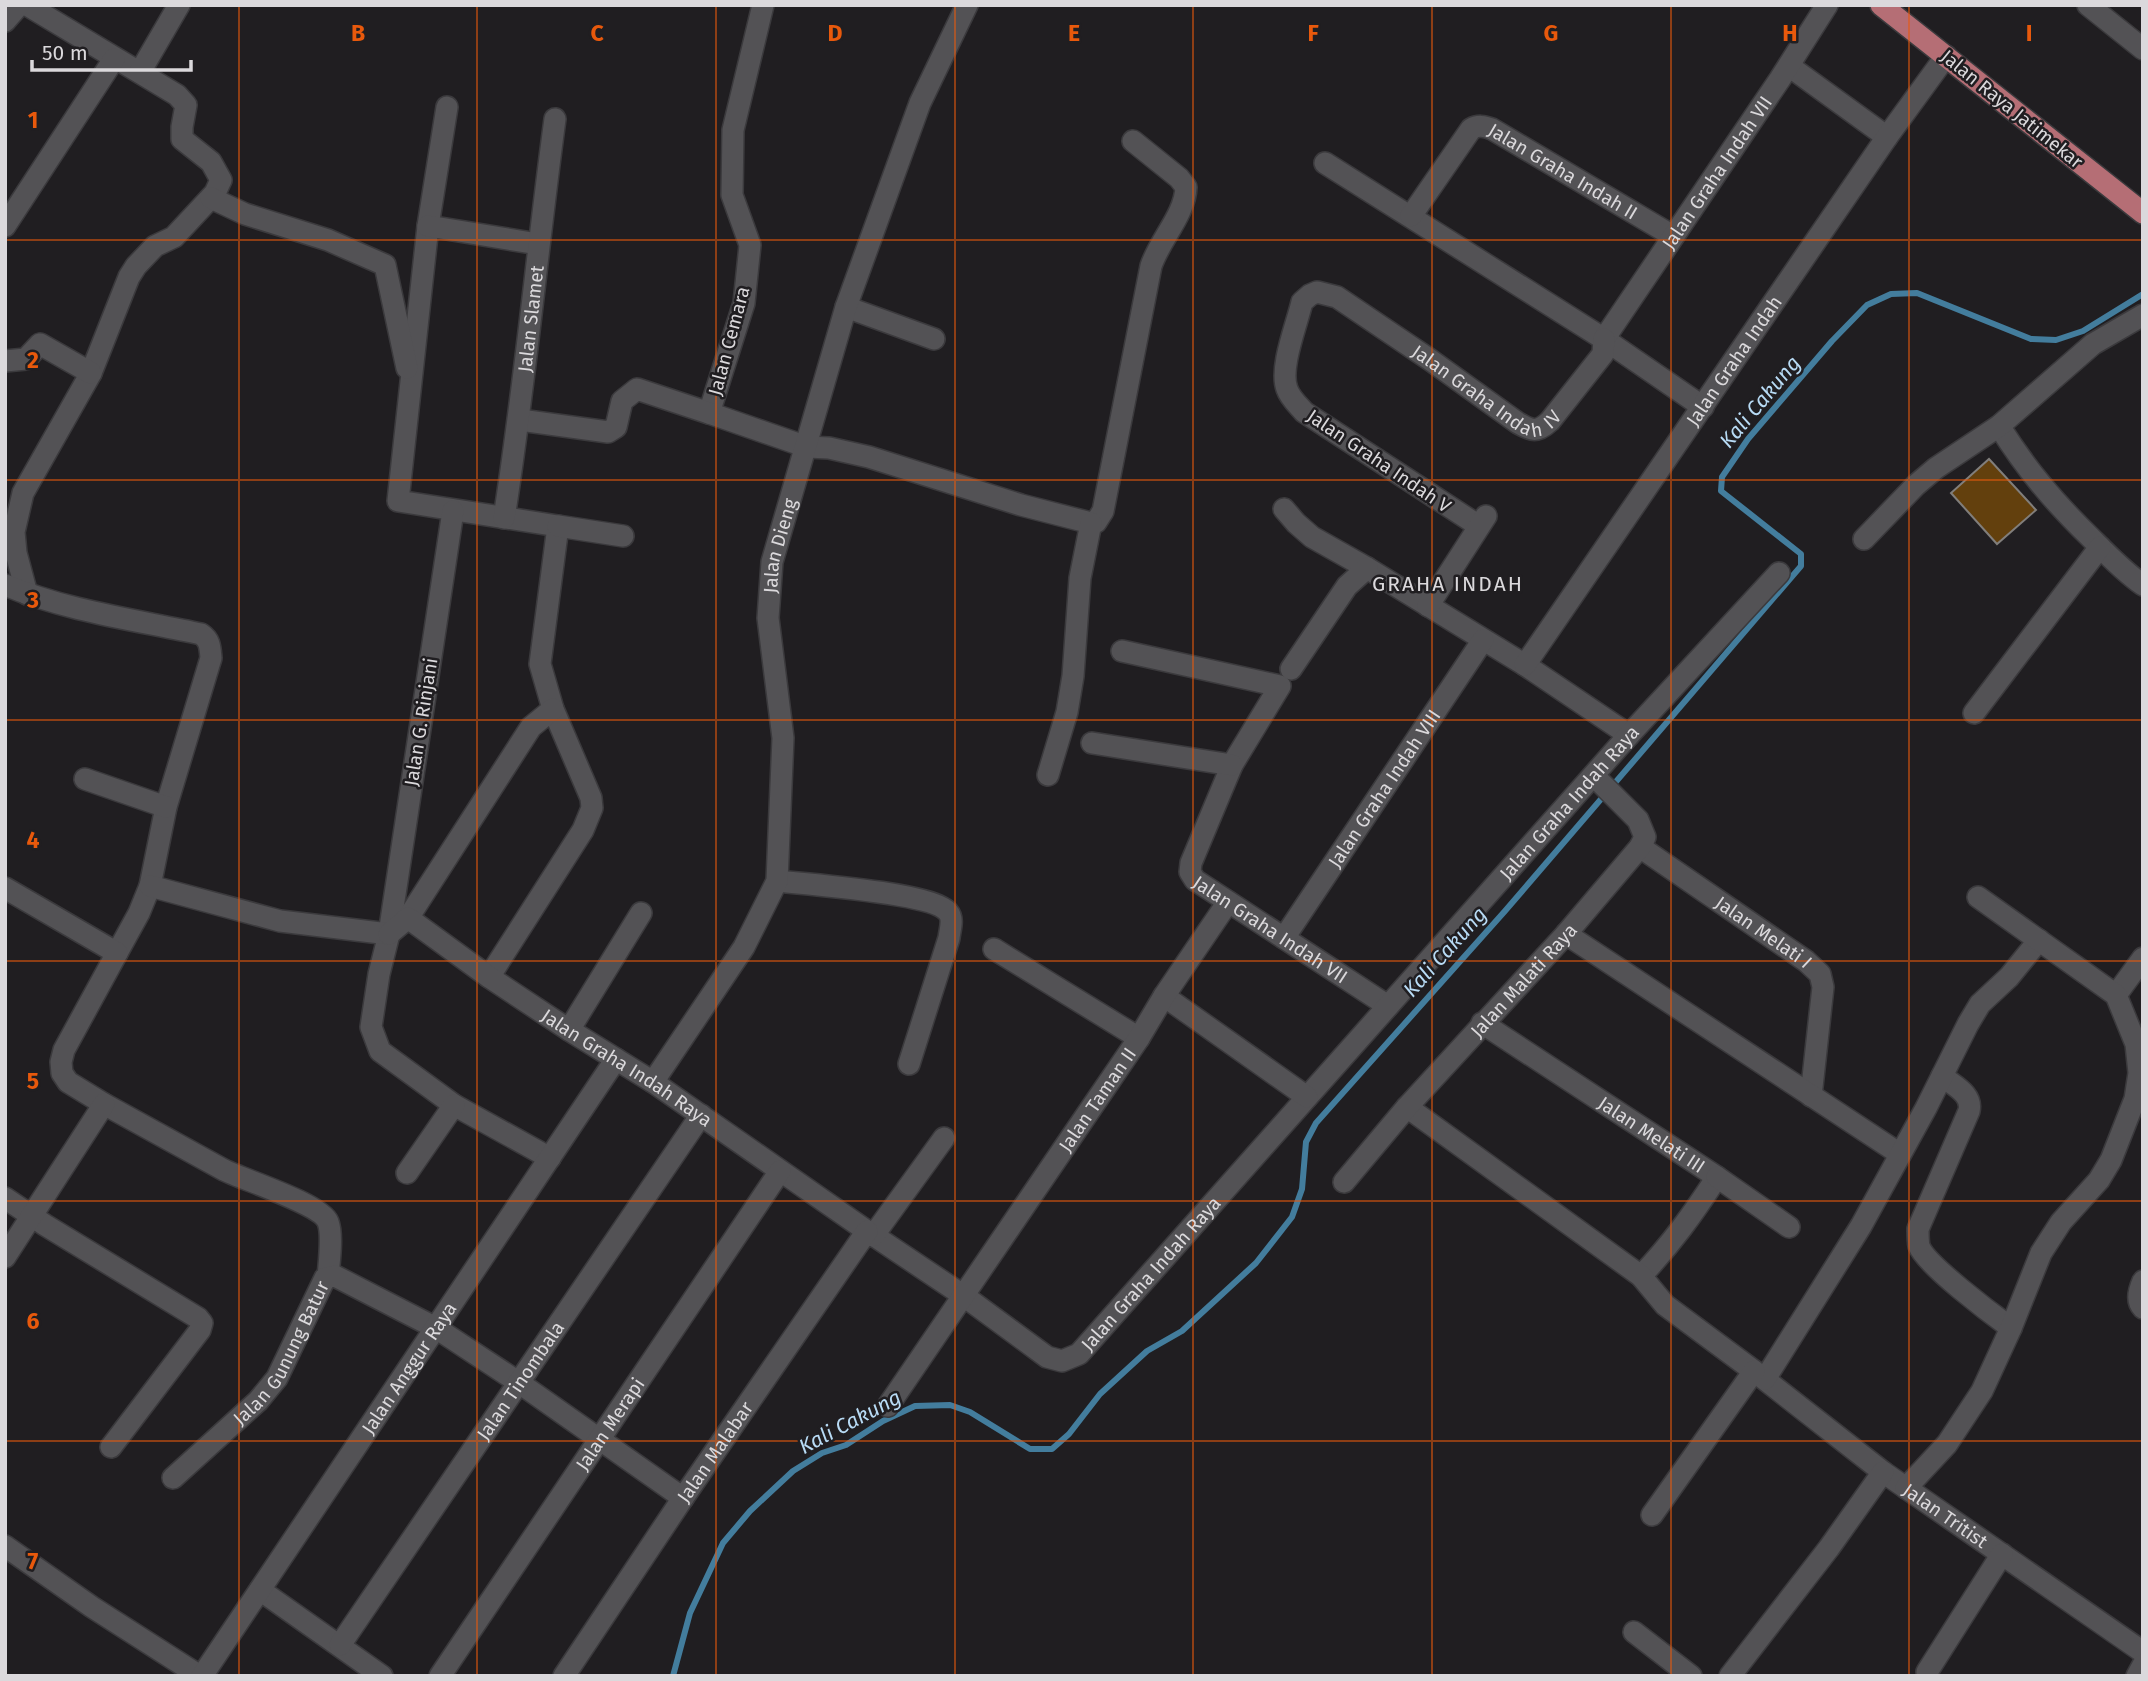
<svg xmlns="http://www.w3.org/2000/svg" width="2148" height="1681" font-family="'Fira Sans',sans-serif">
	<rect width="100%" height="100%" fill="#201e21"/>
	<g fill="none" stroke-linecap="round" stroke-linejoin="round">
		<!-- stream -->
		<path stroke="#437d9d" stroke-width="6" d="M673 1676 690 1613 723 1543 750 1511 793 1471 822 1453 846 1445 883 1421 915 1406 950 1405 970 1412 1030 1449H1052L1069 1434 1100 1394 1147 1351 1182 1331 1256 1263 1292 1217 1302 1189 1306 1142 1316 1123 1505 911 1801 566V554L1721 491 1722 477 1748 439 1832 341 1867 305 1891 294 1917 293 2031 339 2056 340 2083 331 2143 294"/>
	</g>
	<!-- building -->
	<path fill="#63400d" stroke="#817e7b" stroke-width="2" d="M1989 459 2036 510 1997 544 1951 493Z"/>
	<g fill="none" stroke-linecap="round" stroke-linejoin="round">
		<!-- street casing -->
		<g stroke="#3b3a3d" stroke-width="24">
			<g id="street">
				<path d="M27 5 177 95 186 105 182 127V139L211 162 221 180 215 193 174 237 155 246 136 266 129 277 91 373 23 493 14 532 16 553 27 594"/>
				<path d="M763 5 733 130 732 195 750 245 744 303 709 413 807 447 829 448 869 457 1021 505 1091 523 1096 522 1103 511 1151 266C1160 239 1185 215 1186 187L1179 178 1133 141"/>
				<path d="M2088 5 2143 49"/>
				<path d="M5 21 19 5"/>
				<path d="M1789 66 1887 137"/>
				<path d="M140 72 179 5"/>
				<path d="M447 107 428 226 398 501 558 526 540 664 553 709 591 798 592 808 583 830 489 977"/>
				<path d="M1325 163 1604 339 1703 407"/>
				<path d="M211 198 245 214 328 240 385 265 407 368"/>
				<path id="s1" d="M1411 216 1471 129C1478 125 1484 126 1492 129L1673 236"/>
				<path d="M5 226 114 59"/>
				<path d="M428 226 538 244"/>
				<path d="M846 307 934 339"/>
				<path id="s2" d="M1604 339 1780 79 1827 5"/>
				<path d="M5 361 26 359 40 344 91 373"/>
				<path d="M520 420 608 432 616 427 622 401 637 389 709 413"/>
				<path d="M1999 426C2027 470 2053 501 2090 537 2106 553 2123 571 2143 585"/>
				<path d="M1284 509 1296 523 1312 537 1367 568 1525 665 1629 735"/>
				<path d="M453 511 389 934 379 974 371 1027 380 1051 454 1105 550 1158"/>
				<path id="s3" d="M504 518C525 385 537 251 555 119"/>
				<path d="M558 526 623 536"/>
				<path id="s4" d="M1479 526 1304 412C1298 405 1290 398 1287 389 1279 368 1297 324 1302 302L1310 295 1317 292 1337 297 1429 359 1518 423C1532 431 1537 433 1550 421L1603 354 1604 339"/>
				<path d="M1864 539 1916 485 1936 468 1999 426 2093 344 2143 315"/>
				<path d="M5 585C67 611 136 620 201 634 210 640 210 647 211 658L166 807 150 886 139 913 117 953"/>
				<path d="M1428 606 1486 516"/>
				<path id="s5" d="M1122 651 1280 686 1232 765 1191 863 1190 872 1195 880 1218 895 1388 1006"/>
				<path id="s6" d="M1525 665 1887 137 1946 56"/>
				<path d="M1291 669 1347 586 1367 568"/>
				<path d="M1974 713 2100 547"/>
				<path d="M1092 743 1232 765"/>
				<path d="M1048 775 1067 712 1073 676 1080 578 1091 523"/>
				<path d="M85 779 166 807"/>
				<path id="s7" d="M1640 847 1806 961 1820 974 1823 987 1811 1096"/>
				<path d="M777 881C806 884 933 893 948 912 954 919 950 929 949 938L909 1064"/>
				<path d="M150 886 280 921 389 934"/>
				<path d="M5 888 117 953 64 1050 61 1062 62 1073 68 1082 104 1104 224 1170C244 1180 321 1204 328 1222 333 1235 329 1263 328 1277"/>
				<path d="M408 918 531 727 553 709"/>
				<path id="s8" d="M389 934 408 918 489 977 569 1030 653 1082 867 1231 964 1296 1047 1357 1062 1361 1079 1354 1629 735 1779 573"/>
				<path d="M1566 934 1900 1154"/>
				<path id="s9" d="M1284 938 1483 640"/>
				<path d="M994 949 1139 1038"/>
				<path d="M2116 995 2143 958"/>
				<path d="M1164 996 1307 1097"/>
				<path id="s10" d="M1482 1023 1717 1177C1693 1214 1672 1243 1641 1276"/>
				<path d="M569 1030 641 913"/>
				<path d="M1942 1076C1954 1086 1973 1094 1969 1111L1918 1229C1918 1234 1918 1241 1919 1246 1925 1264 1993 1315 2011 1328"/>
				<path id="s11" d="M653 1082 744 947 777 881 783 738 768 618 772 562 846 307 920 103 967 5"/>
				<path id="s12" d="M1407 1107 1641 1276 1665 1305 1754 1371 1883 1472 2143 1652"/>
				<path d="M407 1173 454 1105"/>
				<path d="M1717 1177 1789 1227"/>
				<path id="s13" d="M1344 1182 1407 1107 1566 934 1640 847 1645 837 1638 820 1594 776"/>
				<path d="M5 1198 45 1225 198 1318 202 1323 200 1330 111 1447"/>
				<path d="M873 1236 944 1138"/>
				<path d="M5 1257 104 1104"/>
				<path d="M2143 1281C2139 1290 2136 1301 2143 1308"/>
				<path d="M1765 1379 1861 1226 1926 1108 1968 1024 1980 1004 2009 977 2039 940"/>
				<path id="s14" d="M888 1406 1139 1038 1164 996 1228 902"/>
				<path id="s15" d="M173 1478 258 1401 277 1378 325 1278 335 1276 436 1328 518 1382 683 1498"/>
				<path d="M1906 1488 1947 1444 1982 1391 2011 1328 2041 1253 2061 1222 2099 1180 2111 1160 2135 1099 2139 1073 2136 1044 2116 995 1978 897"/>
				<path d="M1652 1515 1754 1371"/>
				<path d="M5 1546 92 1607 200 1676"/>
				<path d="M260 1590 382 1676"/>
				<path d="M1634 1632 1691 1676"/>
				<path id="s16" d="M340 1645 701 1115"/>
				<path d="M1927 1672 2002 1554"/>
				<path id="s17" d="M202 1676 616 1059"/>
				<path id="s18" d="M440 1676 780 1171"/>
				<path id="s19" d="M564 1676 683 1498 867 1231"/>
				<path d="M1730 1676 1829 1548 1883 1472"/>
			</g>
		</g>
		<!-- secondary casing -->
		<g stroke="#3b3a3d" stroke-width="24">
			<path id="secondary" d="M2137 1676 2143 1665"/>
		</g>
		<!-- primary casing -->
		<g stroke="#3b3a3d" stroke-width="24">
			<path id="primary" d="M1881 5 2143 213"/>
		</g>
		<!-- street -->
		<use href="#street" stroke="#535255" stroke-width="21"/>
		<!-- secondary -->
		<use href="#secondary" stroke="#535255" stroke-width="21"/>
		<!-- primary -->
		<use href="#primary" stroke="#b56e75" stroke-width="21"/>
	</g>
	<!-- grid -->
	<path fill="none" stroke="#e8590c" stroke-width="2" stroke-opacity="0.55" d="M239 5V1676M477 5V1676M716 5V1676M955 5V1676M1193 5V1676M1432 5V1676M1671 5V1676M1909 5V1676M5 240H2143M5 480H2143M5 720H2143M5 961H2143M5 1201H2143M5 1441H2143"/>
	<g text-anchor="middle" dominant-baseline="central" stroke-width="5" stroke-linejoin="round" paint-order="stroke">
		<!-- street labels -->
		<g font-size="19" fill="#dbd9dc" stroke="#201e21">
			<text transform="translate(2012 109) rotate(39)">Jalan Raya Jatimekar</text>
			<text stroke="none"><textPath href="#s2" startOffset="201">Jalan Graha Indah VII</textPath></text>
			<text stroke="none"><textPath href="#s1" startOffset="210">Jalan Graha Indah II</textPath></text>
			<text stroke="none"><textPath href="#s3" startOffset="201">Jalan Slamet</textPath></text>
			<text transform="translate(729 341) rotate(-75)">Jalan Cemara</text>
			<text stroke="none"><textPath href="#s6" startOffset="369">Jalan Graha Indah</textPath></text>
			<text stroke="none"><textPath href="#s4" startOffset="546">Jalan Graha Indah IV</textPath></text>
			<text transform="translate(1379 461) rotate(34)">Jalan Graha Indah V</text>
			<text stroke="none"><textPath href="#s11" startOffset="574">Jalan Dieng</textPath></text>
			<text transform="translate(421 722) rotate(-81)">Jalan G. Rinjani</text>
			<text stroke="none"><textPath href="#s9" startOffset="180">Jalan Graha Indah VIII</textPath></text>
			<text stroke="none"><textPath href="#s8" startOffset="1572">Jalan Graha Indah Raya</textPath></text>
			<text stroke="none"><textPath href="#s5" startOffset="469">Jalan Graha Indah VII</textPath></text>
			<text stroke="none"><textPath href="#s7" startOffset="150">Jalan Melati I</textPath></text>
			<text stroke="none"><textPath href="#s13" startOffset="270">Jalan Malati Raya</textPath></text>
			<text stroke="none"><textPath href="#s8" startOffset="290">Jalan Graha Indah Raya</textPath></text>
			<text stroke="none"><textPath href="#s14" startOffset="371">Jalan Taman II</textPath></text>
			<text stroke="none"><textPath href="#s10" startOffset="203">Jalan Melati III</textPath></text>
			<text stroke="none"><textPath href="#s8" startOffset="942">Jalan Graha Indah Raya</textPath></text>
			<text stroke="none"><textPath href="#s15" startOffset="168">Jalan Gunung Batur</textPath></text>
			<text stroke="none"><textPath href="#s17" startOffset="371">Jalan Anggur Raya</textPath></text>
			<text stroke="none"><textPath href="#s16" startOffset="320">Jalan Tinombala</textPath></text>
			<text stroke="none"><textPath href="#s18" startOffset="304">Jalan Merapi</textPath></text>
			<text stroke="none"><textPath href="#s19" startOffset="270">Jalan Malabar</textPath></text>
			<text stroke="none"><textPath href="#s12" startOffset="677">Jalan Tritist</textPath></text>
		</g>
		<!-- water labels -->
		<g font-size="21" font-style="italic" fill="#b8dbf5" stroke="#201e21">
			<text transform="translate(1760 402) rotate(-50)">Kali Cakung</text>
			<text transform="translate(1445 952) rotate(-48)">Kali Cakung</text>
			<text transform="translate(850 1422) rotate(-28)">Kali Cakung</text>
		</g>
		<!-- neighbourhood labels -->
		<g font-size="21" letter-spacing="2" fill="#dbd9dc" stroke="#201e21">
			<text x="1448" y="584">GRAHA INDAH</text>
		</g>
	</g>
	<g font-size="23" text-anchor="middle" font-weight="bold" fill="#e8590c" stroke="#201e21" stroke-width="5" stroke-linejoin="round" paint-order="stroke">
		<text x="358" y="41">B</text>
		<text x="597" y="41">C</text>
		<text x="835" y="41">D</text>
		<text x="1074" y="41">E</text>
		<text x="1313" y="41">F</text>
		<text x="1551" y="41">G</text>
		<text x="1790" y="41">H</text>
		<text x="2029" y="41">I</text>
		<text x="33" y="128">1</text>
		<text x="33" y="368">2</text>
		<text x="33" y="608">3</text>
		<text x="33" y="848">4</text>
		<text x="33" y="1089">5</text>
		<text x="33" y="1329">6</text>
		<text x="33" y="1569">7</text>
	</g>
	<!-- border -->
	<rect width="2148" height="1681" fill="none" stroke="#dbd9dc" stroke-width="14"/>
	<!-- scale -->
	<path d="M32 60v10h159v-10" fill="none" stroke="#dbd9dc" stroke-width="3.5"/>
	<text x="42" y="60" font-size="21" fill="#dbd9dc" stroke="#201e21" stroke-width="5" paint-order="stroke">50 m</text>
</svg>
